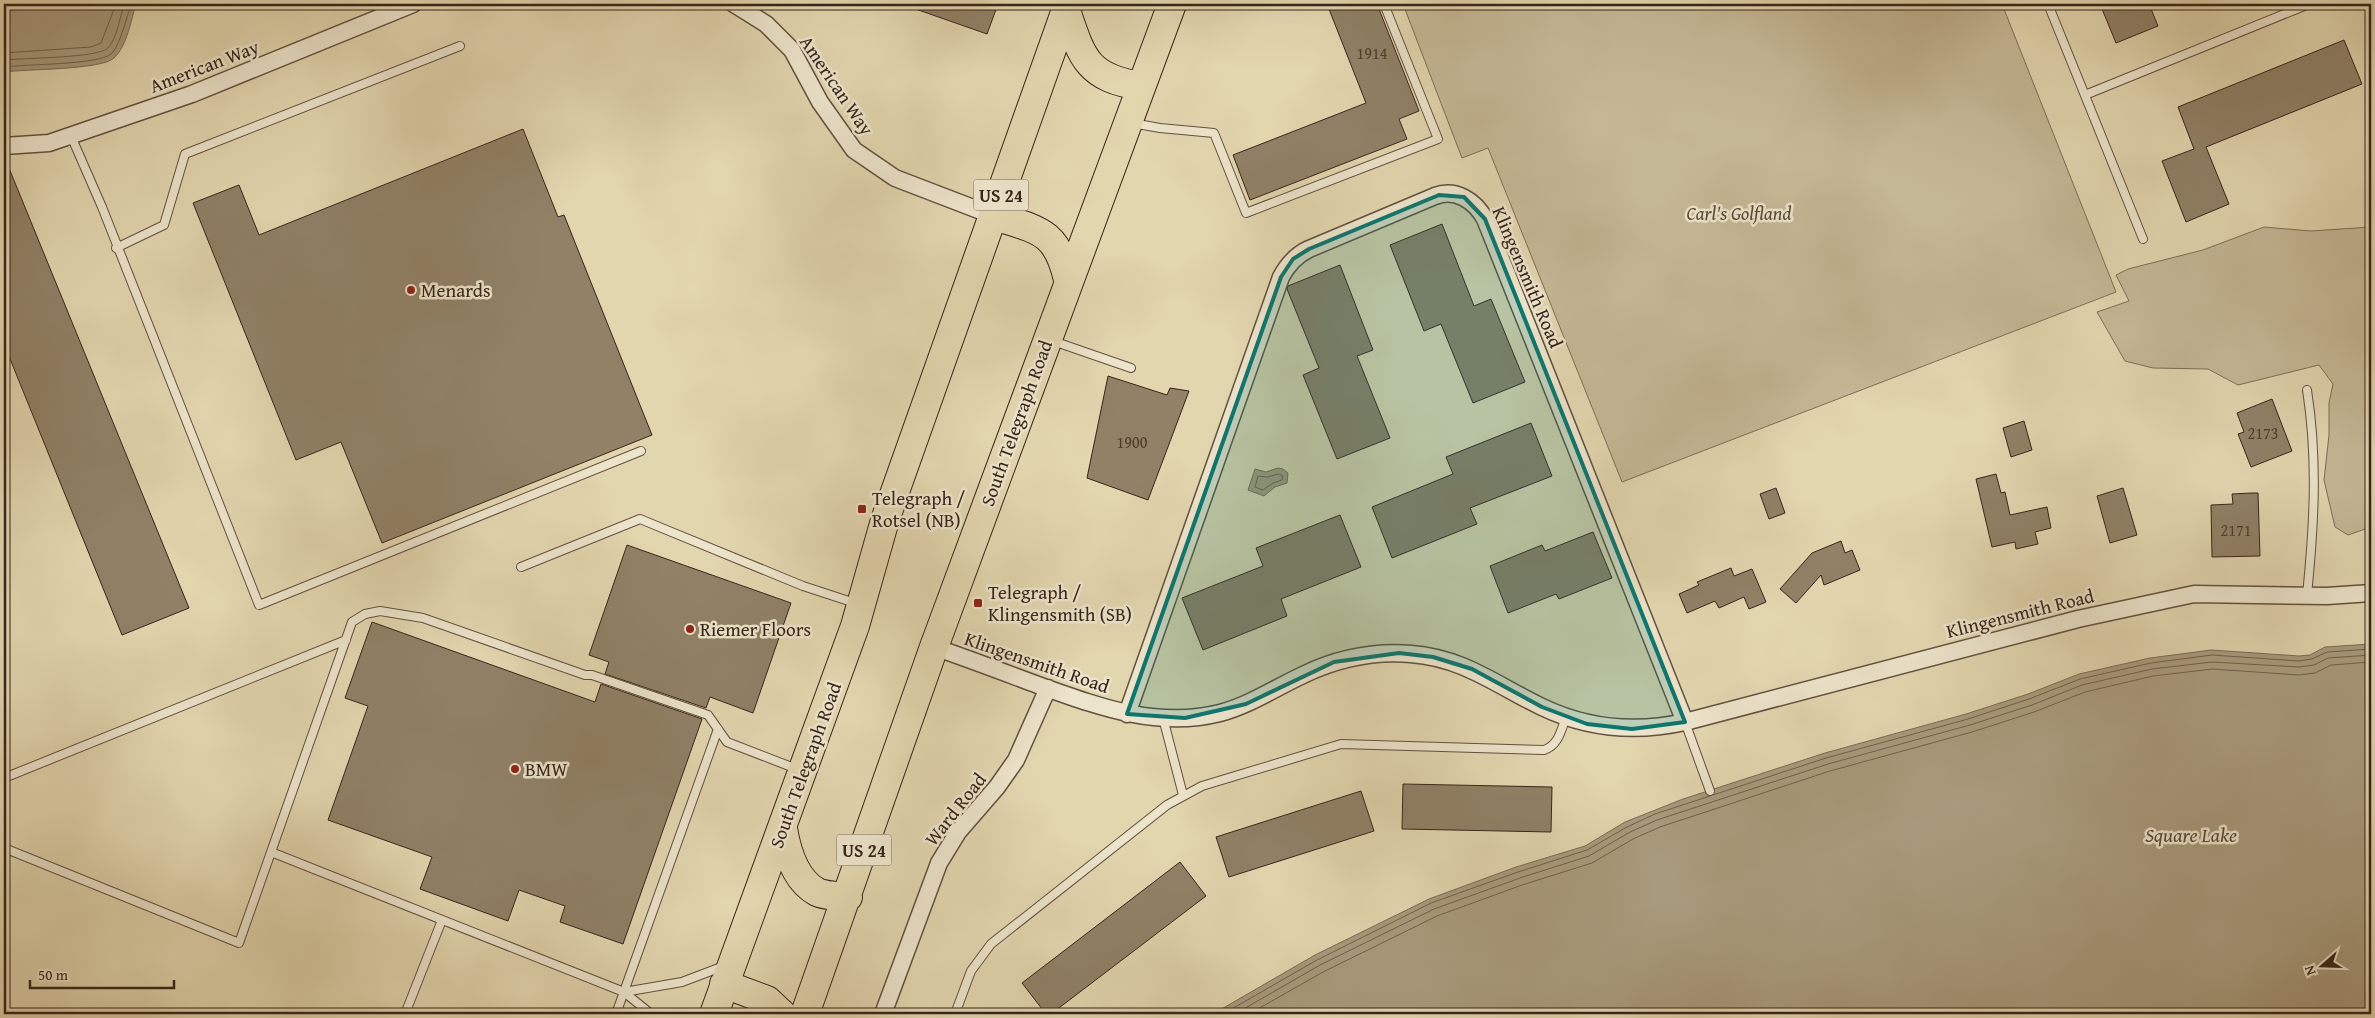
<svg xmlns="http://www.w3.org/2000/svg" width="2375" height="1018" font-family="'Gentium Book Plus',serif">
	<rect width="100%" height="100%" fill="#e2d6af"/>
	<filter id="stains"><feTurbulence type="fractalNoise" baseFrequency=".004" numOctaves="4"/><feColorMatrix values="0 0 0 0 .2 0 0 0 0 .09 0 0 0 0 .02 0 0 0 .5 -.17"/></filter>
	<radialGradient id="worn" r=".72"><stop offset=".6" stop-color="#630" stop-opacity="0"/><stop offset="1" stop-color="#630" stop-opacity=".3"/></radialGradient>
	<!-- green -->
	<path fill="#c5b896" stroke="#7e6e58" d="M1403 4H2002L2116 292 1622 482 1488 148 1462 158Z
		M2264 227 2311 231 2371 227V527L2348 535 2335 527 2324 480 2329 435V403L2333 384 2319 365 2238 385 2208 369 2153 368 2125 361 2097 312 2129 301 2116 275 2128 269 2203 250Z"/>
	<!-- water -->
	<path fill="#a89a7c" stroke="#7b6b55" d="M4 4H136C131 20 127 46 114 58 101 70 26 69 4 72Z
		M1278 468 1283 469 1288 473 1287 483 1275 487 1264 496 1248 490 1255 469 1266 472Z
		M2371 644V1014H1213L1315 955 1429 899 1516 867 1585 846 1625 822 1683 799 1825 753 1966 714 2028 694 2079 674 2150 658 2211 650 2299 656 2310 655 2325 647Z"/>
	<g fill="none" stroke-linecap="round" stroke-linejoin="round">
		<!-- shore -->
		<path stroke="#70604b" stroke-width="1" d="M4 53 91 47 101 43 116 4
			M4 60C22 58 99 58 108 48 117 38 120 17 124 4
			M4 67C25 64 98 65 111 54 120 46 127 16 131 4
			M1279 474 1283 476 1282 480 1273 483 1263 490 1255 487 1258 476 1267 477Z
			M1713 795 1826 758 1968 719 2029 699 2080 679 2151 663 2212 655 2299 661 2312 659 2327 652 2371 649
			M1223 1014 1317 960 1431 903 1518 872 1587 850 1627 827 1655 814 1710 796
			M1235 1014 1320 965 1434 909 1520 878 1589 856 1630 832 1657 820 1828 764 1970 725 2032 705 2082 685 2152 669 2212 662 2299 667 2314 665 2328 658 2371 655
			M1249 1014 1323 972 1437 916 1522 885 1592 863 1633 839 1660 827 1830 771 1972 732 2034 712 2085 692 2153 676 2212 669 2299 675 2315 673 2331 665 2371 662"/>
	</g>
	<!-- building -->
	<path fill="#908167" stroke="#37251a" d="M907 4H998L987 34 907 6Z
		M1327 4H1377L1419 111 1399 119 1407 139 1250 200 1233 155 1366 103Z
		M2100 4H2149L2158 26 2116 43Z
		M2344 40 2362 84 2206 147 2229 204 2186 222 2162 161 2194 149 2178 107Z
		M523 129 558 217 564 215 652 435 382 543 341 442 296 460 193 203 239 185 259 235Z
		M4 156 189 608 122 635 4 344Z
		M1442 224 1474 306 1491 299 1525 382 1473 403 1441 324 1424 331 1390 245Z
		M1340 265 1373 350 1357 356 1390 438 1337 459 1303 375 1319 368 1287 289 1288 286Z
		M1108 376 1167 395 1170 388 1189 391 1148 500 1087 478Z
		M2272 399 2292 451 2251 467 2238 434 2244 432 2237 413Z
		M2024 421 2032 450 2011 457 2003 428Z
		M1531 423 1552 476 1470 508 1477 524 1392 558 1372 507 1453 474 1446 457Z
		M1996 474 2001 493 2005 492 2010 515 2047 507 2051 528 2035 532 2038 544 2016 549 2015 542 1992 547 1976 479Z
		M1776 488 1785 513 1769 519 1760 494Z
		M2123 488 2137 535 2110 543 2097 496Z
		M2252 493H2258L2260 556 2212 557 2211 505 2233 504 2232 494Z
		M1340 515 1361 567 1281 599 1287 616 1203 650 1182 598 1263 566 1256 548Z
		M1593 532 1612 578 1559 599 1556 594 1508 613 1490 566 1542 545 1545 551Z
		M1841 541 1845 553 1852 550 1860 570 1824 585 1821 575 1796 603 1780 589 1812 553Z
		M627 545 791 603 753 713 710 697 706 708 605 674 609 662 589 655Z
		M1731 568 1734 576 1752 569 1766 602 1749 609 1744 597 1719 608 1715 601 1687 613 1679 594 1699 585 1697 582Z
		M372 622 595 702 601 684 702 719 623 944 560 922 565 906 519 890 508 921 420 889 432 857 328 820 368 706 345 698Z
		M1403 784 1552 787 1551 832 1402 829Z
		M1361 791 1374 831 1229 877 1216 837Z
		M1180 862 1206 896 1051 1014H1046L1022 983Z"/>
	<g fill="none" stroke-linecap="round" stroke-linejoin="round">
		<!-- lane casing -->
		<g stroke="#62513f" stroke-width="10">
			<path id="lane" d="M2048 4 2143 239
				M2085 95 2309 4
				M1132 123 1160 128 1214 133 1246 213 1438 139 1384 4
				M71 136 102 207 259 605 641 451
				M116 248 164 225 185 154 460 46
				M1053 341 1131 368
				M2307 390C2318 460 2314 526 2307 595
				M521 567 640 519 803 586 858 604
				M1163 718 1183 795
				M1685 722 1710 791
				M4 778 346 640
				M4 848 239 943 352 622 365 614 380 611 423 618 585 675H592L708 715 727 742 797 769
				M271 852 624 992 651 1014
				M624 992 682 982 724 966
				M405 1014 442 920
				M616 1014 718 729
				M955 1014 971 971 991 944 1167 805 1202 786 1341 744 1544 750C1559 745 1561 730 1566 717"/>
		</g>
		<!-- street casing -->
		<g stroke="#62513f" stroke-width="19">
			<path id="street" d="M734 4 766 24 792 50 820 102 854 150 895 178 994 216
				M4 146 49 143 192 94 413 4
				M934 647C969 659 1003 672 1038 685 1097 706 1156 729 1220 713 1250 705 1275 688 1303 675 1336 659 1374 651 1411 654 1464 658 1496 685 1542 707 1588 729 1635 733 1685 722L2078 619 2194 594 2327 596 2371 593
				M1127 714 1281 277C1288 264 1296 255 1309 249L1435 196C1456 188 1475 201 1485 219L1685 722
				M883 1014 939 863 958 832 997 787 1016 760 1048 688"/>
		</g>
		<!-- highway casing -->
		<g stroke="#37251a" stroke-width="30">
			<path id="highway" d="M1066 10C1082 58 1087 78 1141 86
				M994 216C1038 230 1057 230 1068 280
				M783 829C787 852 795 880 817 892 825 896 839 896 848 897
				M724 984 767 1000 782 1014
				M714 1014 855 626 885 520 1068 4
				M805 1014 934 647 1172 4"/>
		</g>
		<!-- lane -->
		<use href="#lane" stroke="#ece4cb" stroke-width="8"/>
		<!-- street -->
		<use href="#street" stroke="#ece4cb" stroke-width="16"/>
		<!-- highway -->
		<use href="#highway" stroke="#e2d6af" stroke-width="28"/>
	</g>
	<!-- marked area -->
	<path fill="#0f766e" fill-opacity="0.2" stroke="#0f766e" stroke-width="4" stroke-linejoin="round" d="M1439 195 1464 197 1485 219 1685 722 1632 729 1587 724 1542 707 1472 669 1433 657 1399 653 1334 662 1246 704 1185 718 1127 714 1281 277 1293 259 1309 249Z"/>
	<!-- markers -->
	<g fill="#8f2418" stroke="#ece4cb" stroke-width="2">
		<circle cx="411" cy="290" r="5"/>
		<rect x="857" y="504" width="10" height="10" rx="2.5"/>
		<rect x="973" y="598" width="10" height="10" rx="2.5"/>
		<circle cx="690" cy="629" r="5"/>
		<circle cx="515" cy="769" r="5"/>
	</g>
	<g text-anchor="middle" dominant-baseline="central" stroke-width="5" stroke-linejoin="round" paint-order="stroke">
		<!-- number labels -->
		<g font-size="16" fill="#4d3c2d">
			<text x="1372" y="53">1914</text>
			<text x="2263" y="433">2173</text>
			<text x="1132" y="442">1900</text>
			<text x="2236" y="530">2171</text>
		</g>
		<!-- shield labels -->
		<g fill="#ece4cb" stroke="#6d5e4f" stroke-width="1">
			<rect x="973.5" y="179.5" width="55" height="31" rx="4"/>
			<rect x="836.5" y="834.5" width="55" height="31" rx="4"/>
		</g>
		<g font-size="18" font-weight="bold" fill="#37251a">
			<text x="1001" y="195">US 24</text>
			<text x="864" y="850">US 24</text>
		</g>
		<!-- street labels -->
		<g font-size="19" fill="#37251a" stroke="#ece4cb">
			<text transform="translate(204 66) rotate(-21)">American Way</text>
			<text transform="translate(837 85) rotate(56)">American Way</text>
			<text transform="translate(1528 277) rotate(67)">Klingensmith Road</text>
			<text transform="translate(1016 423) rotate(-70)">South Telegraph Road</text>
			<text transform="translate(2020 613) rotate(-14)">Klingensmith Road</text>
			<text transform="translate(1037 662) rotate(19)">Klingensmith Road</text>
			<text transform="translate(805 765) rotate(-70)">South Telegraph Road</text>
			<text transform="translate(955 809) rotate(-52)">Ward Road</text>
		</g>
		<!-- park labels -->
		<g font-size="19" font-style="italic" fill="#5a4a39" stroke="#ece4cb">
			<text x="1739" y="213">Carl's Golfland</text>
		</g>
		<!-- poi labels -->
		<g font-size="19" fill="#37251a" stroke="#ece4cb" text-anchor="start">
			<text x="421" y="290">Menards</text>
			<text x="872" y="498">Telegraph /<tspan x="872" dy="22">Rotsel (NB)</tspan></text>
			<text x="988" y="592">Telegraph /<tspan x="988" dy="22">Klingensmith (SB)</tspan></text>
			<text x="700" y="629">Riemer Floors</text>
			<text x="525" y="769">BMW</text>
		</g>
		<!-- water labels -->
		<g font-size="20" font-style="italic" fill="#594837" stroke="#ece4cb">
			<text x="2191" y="834">Square Lake</text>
		</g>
	</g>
	<!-- margin -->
	<rect width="2375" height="1018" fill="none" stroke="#e2d6af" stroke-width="20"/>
	<rect x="5" y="5" width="2365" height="1008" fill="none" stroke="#37251a" stroke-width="2.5"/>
	<rect x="10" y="10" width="2355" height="998" fill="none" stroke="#37251a"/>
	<!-- north arrow -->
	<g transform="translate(2322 966) rotate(250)" stroke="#ece4cb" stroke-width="4" paint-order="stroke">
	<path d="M0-4L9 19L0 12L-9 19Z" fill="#37251a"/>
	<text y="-8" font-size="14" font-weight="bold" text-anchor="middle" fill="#37251a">N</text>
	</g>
	<!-- scale -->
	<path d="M30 980v8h144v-8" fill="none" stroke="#37251a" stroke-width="2.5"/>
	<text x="38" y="980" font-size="15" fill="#37251a" stroke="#ece4cb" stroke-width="4" paint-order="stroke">50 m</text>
	<rect width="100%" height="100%" filter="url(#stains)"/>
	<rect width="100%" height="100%" fill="url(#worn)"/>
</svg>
